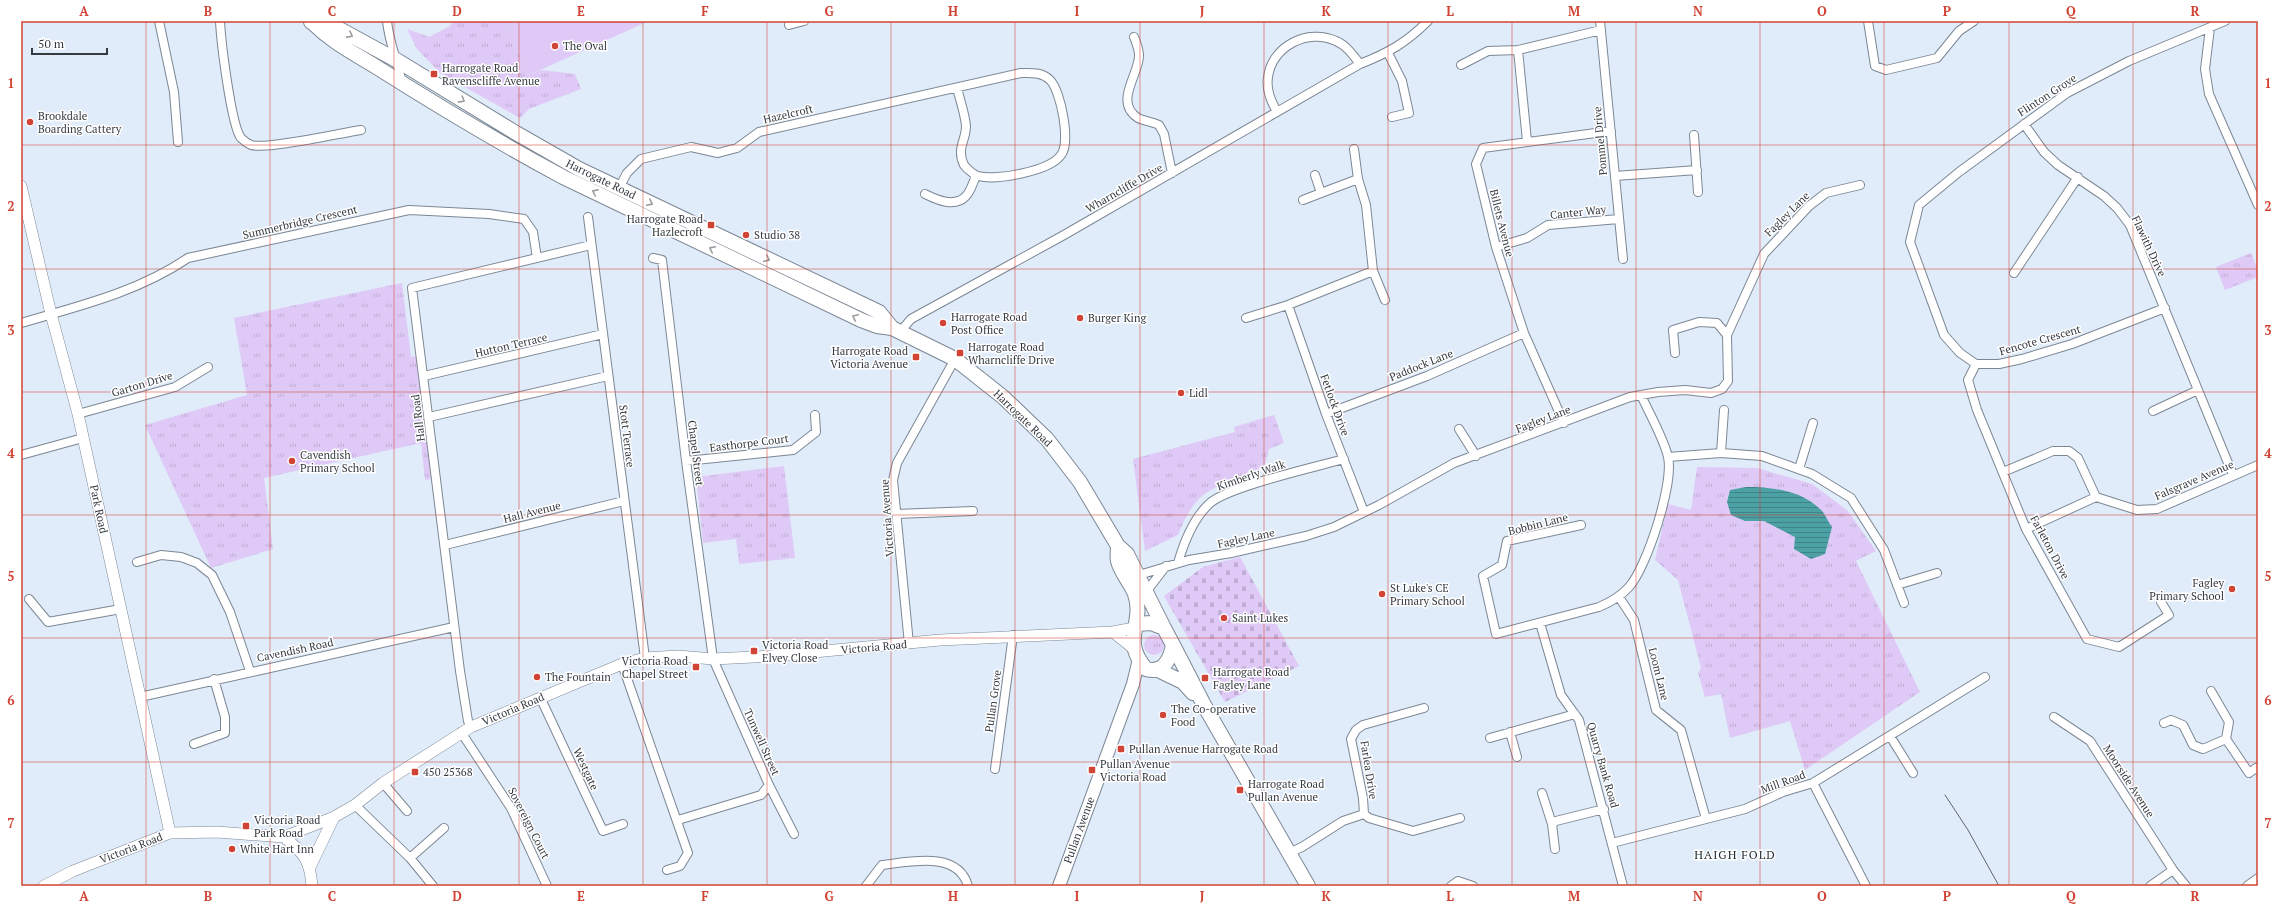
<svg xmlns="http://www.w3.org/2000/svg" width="2279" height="907" font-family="'PT Serif',serif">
	<defs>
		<pattern id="grass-tufts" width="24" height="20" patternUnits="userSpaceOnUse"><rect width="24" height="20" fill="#dfc9f6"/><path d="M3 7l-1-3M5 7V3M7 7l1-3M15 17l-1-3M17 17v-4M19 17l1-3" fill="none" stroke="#c0add4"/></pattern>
		<pattern id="cemetery-stones" width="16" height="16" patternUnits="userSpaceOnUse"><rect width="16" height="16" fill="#dfc9f6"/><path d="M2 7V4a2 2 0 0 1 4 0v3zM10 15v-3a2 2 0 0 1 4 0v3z" fill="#c0add4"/></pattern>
		<pattern id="water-rules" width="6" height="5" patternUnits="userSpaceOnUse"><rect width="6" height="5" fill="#4ca1a4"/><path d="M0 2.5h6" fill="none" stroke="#408487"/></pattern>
	</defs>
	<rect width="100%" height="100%" fill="#e0ecfa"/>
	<!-- grass -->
	<path fill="url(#grass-tufts)" d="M453 21H503L529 75 541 70 575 74 581 89 529 109 520 118 440 73 417 49 407 29 429 37 450 26Z
		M2251 253 2258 271V277L2225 290 2216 267Z
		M402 283 411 357 416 356 431 479 425 480 421 443 264 478 273 549 211 568 145 425 247 395 234 318Z
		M1274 415 1284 443 1269 449 1264 468 1249 472 1247 478C1207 486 1193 497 1178 535L1145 551 1133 459 1235 432 1234 427Z
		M784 466 795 558 739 564 736 539 703 543 696 477Z
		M1697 467 1757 468 1812 484 1847 510 1876 551 1856 561 1920 692 1805 770 1790 721 1730 738 1721 694 1705 697 1698 673 1701 668 1678 580 1655 560 1668 504 1691 510Z
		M1144 645a10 10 0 1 1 20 0a10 10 0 1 1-20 0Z"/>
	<!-- cemetery -->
	<path fill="url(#cemetery-stones)" d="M1240 557 1299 666 1225 702 1164 596 1203 567Z"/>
	<!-- garden -->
	<path fill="#dfc9f6" d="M503 21H649L529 75Z"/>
	<!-- water -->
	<path fill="url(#water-rules)" d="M1746 487C1772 487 1800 490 1820 509 1825 513 1828 522 1832 527L1825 554 1811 559 1794 549 1795 537 1764 521H1745L1731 515 1727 502 1730 490Z"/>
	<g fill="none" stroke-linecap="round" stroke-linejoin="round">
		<!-- street casing -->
		<g stroke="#7c8794" stroke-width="10">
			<path id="street" d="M159 21 174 92 178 142
				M220 21C221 41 231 125 241 138 243 140 249 144 251 145 267 150 340 133 361 130
				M387 21C389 43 398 62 402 84
				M1600 21 1623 259
				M1868 21 1875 66 1886 70 1937 58 1959 31 1974 21
				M789 25 804 21
				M2210 28 2205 69 2209 94 2258 205
				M1134 37C1136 42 1139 49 1139 55 1140 73 1113 102 1138 118 1144 121 1153 122 1159 125L1164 134 1172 173
				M1518 50 1527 141
				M1388 53 1402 81 1409 113 1392 117
				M1461 65 1488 51 1518 50 1601 30
				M1277 112C1271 101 1266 90 1268 77 1272 46 1308 28 1336 41 1346 45 1353 55 1360 64
				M2024 124 2044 152 2058 165 2104 196 2117 208 2130 225 2233 475
				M1694 135 1698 192
				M1615 176 1697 170
				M1358 179 1366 205 1373 271 1385 300
				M619 188 627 173 641 159 691 147 718 153 737 148 759 132 1021 73C1032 73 1042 72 1050 80 1061 91 1071 143 1061 155 1050 171 996 181 978 176 974 175 966 168 964 165 956 148 966 141 966 126 965 114 960 100 957 88
				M1321 193 1358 179 1354 149
				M925 194C937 200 955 208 966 196 971 191 973 182 976 176
				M1303 200 1321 193 1315 175
				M588 217 645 658
				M1496 247 1527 238 1548 225 1619 219
				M653 258 662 260 686 461 713 659 769 785 794 834
				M2014 273 2078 177
				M1288 305 1326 414 1364 512
				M2165 308 2072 344 2022 359 1999 364H1976L1960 353 1944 335 1910 242 1919 205 1959 172 2067 93 2129 61 2225 21
				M1246 318 1288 305 1373 271
				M21 323C79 306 138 292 188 258L409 210 489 214 524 219 533 232 537 258
				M900 332 911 319 1064 235 1360 64C1388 53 1406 43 1428 21
				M1675 353 1673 330 1699 322 1717 323 1727 335
				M1976 364 1968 380 1977 410 2026 529 2087 639 2119 647 2169 615 2161 602
				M424 376 603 334
				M2153 411 2198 390
				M78 414 175 387 208 367
				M1326 414 1427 376 1524 333
				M429 417 608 376
				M1564 423 1524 333 1496 247 1476 164 1483 148 1611 131
				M1459 429 1476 456
				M1721 453 1724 410
				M21 455 83 438
				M1668 457 1721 453 1762 456 1812 474 1851 498 1884 550 1904 603
				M686 461 793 450 816 432 815 415
				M1799 469 1813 423
				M2003 472 2053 451H2069L2078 458 2096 497
				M896 514 973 511
				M1581 525 1507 541 1502 565 1483 576 1496 634 1599 607C1611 602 1620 597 1629 587 1647 567 1674 483 1668 457 1664 439 1649 413 1641 395
				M2026 529 2096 497 2137 510 2157 509 2258 465
				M445 545 624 501
				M137 562 161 555 181 557 197 563 212 575 230 612 250 671
				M1178 563C1184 542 1193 519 1209 504 1226 487 1316 467 1344 459
				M1136 579 1139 575 1189 560 1231 553 1306 536 1334 527 1379 505 1454 463 1630 397 1658 392 1685 390 1711 393 1722 389 1728 381 1727 335 1764 254 1809 206 1826 193 1860 185
				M1897 585 1937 573
				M1146 592 1166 566
				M1619 597 1634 620 1656 710 1681 730 1706 819
				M29 599 48 622 121 609
				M1540 623 1561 695 1579 720 1623 886
				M909 644 893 480 897 463 955 359
				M622 664 688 853 680 866 667 870
				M2211 691 2229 722 2226 739
				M140 697 454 627
				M540 697 603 831 623 824
				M1424 708 1363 725 1356 730 1351 739 1363 798 1364 814 1369 818 1413 831 1460 818
				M2054 717 2090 741 2173 870 2186 886
				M2164 723 2171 720 2183 725 2193 745 2203 749 2226 739 2249 773 2256 768 2258 770
				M471 727 468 721 460 671 412 288 591 245
				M461 732 511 808 547 886
				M1510 732 1517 757
				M1890 736 1913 773
				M1490 738 1575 714
				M194 744 225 733V717L214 679
				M995 769 1013 635
				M383 783 407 811
				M1813 783 1866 886
				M1542 793 1552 824
				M355 805 410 858 433 886
				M678 820 761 795 769 785
				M1612 843 1745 809 1783 792 1813 783 1985 677
				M1555 849 1552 824 1556 821 1604 809
				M1289 853 1302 847 1343 821 1364 814
				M410 858 444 828
				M866 886 882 865C909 862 958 850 968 886
				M1451 886 1458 881 1473 886
				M2150 886 2173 870
				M2247 886 2258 878"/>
		</g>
		<!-- secondary casing -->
		<g stroke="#7c8794" stroke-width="12">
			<path id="secondary" d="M21 186 51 314 78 414 170 833
				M1113 632 1133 648
				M284 837C304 853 310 860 312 886
				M310 867 334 817
				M44 886 73 871 170 833 217 832 284 837 334 817 355 805 383 783 471 727 622 664 645 658 678 656 713 659 772 656 940 640 1113 632 1134 628"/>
		</g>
		<!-- primary casing -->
		<g stroke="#7c8794" stroke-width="14">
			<path id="primary" d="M1059 886 1133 684 1139 659"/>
		</g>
		<!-- highway casing -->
		<g stroke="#7c8794" stroke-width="16">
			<path id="highway" d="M311 22 332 25 398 61 516 133 579 169 879 312 892 328
				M313 23C333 43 354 53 378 68 438 106 500 143 563 177L861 320 877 326 892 328 955 359 1003 397 1047 439 1080 482 1118 546 1127 554 1164 628
				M1118 546C1118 551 1117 557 1118 561 1121 573 1131 583 1135 594 1145 624 1120 639 1146 669 1163 674 1170 660 1173 645L1164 628 1151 623 1137 624
				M1173 645 1204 705 1308 886
				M1158 670 1183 682 1193 693"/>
		</g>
		<!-- street -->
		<use href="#street" stroke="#fff" stroke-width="8"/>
		<!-- secondary -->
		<use href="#secondary" stroke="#fff" stroke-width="11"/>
		<!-- primary -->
		<use href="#primary" stroke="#fff" stroke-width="12"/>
		<!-- highway -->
		<use href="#highway" stroke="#fff" stroke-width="14"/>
		<!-- tram -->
		<path stroke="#5e656d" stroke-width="1" d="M1945 795 1968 830 1999 886"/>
	</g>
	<!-- one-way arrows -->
	<defs><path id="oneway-chevron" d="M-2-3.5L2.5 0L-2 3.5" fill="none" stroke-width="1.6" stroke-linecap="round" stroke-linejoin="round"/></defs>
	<g stroke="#9a9ca0">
		<use href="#oneway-chevron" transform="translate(350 35) rotate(28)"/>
		<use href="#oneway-chevron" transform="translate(462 100) rotate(32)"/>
		<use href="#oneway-chevron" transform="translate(595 192) rotate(-154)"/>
		<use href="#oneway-chevron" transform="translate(650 203) rotate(26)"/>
		<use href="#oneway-chevron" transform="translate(712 249) rotate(-154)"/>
		<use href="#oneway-chevron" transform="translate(767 259) rotate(26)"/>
		<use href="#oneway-chevron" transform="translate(855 317) rotate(-155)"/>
	</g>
	<!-- grid -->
	<path fill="none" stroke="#d14435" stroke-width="1" stroke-opacity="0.55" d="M146 21V886M270 21V886M394 21V886M519 21V886M643 21V886M767 21V886M891 21V886M1015 21V886M1140 21V886M1264 21V886M1388 21V886M1512 21V886M1636 21V886M1760 21V886M1884 21V886M2009 21V886M2133 21V886M21 145H2258M21 269H2258M21 392H2258M21 515H2258M21 638H2258M21 762H2258"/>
	<!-- markers -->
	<g fill="#d14435" stroke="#fff" stroke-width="1.5">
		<circle cx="555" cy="46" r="4"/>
		<rect x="430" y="70" width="8" height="8" rx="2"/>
		<circle cx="30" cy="122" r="4"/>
		<rect x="707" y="221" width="8" height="8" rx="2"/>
		<circle cx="746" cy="235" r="4"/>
		<circle cx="1080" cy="318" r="4"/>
		<circle cx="943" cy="323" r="4"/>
		<rect x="956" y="349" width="8" height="8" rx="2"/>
		<rect x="912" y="353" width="8" height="8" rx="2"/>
		<circle cx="1181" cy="393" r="4"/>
		<circle cx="292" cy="461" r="4"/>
		<circle cx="2232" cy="589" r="4"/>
		<circle cx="1382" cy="594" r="4"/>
		<circle cx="1224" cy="618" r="4"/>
		<rect x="750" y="647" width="8" height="8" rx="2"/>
		<rect x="692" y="663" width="8" height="8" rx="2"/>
		<circle cx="537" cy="677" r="4"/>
		<rect x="1201" y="674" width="8" height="8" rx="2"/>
		<circle cx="1163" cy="715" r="4"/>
		<rect x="1117" y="745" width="8" height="8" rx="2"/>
		<rect x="1088" y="766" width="8" height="8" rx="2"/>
		<rect x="411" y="768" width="8" height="8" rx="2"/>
		<rect x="1236" y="786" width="8" height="8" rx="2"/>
		<rect x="242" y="822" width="8" height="8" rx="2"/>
		<circle cx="232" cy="849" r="4"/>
	</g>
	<g text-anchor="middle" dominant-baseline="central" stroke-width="3" stroke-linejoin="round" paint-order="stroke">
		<!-- poi labels -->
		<g font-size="11" fill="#353a40" stroke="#fff" text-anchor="start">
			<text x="563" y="46">The Oval</text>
			<text x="442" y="68">Harrogate Road<tspan x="442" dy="13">Ravenscliffe Avenue</tspan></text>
			<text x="38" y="116">Brookdale<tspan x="38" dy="13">Boarding Cattery</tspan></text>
			<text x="703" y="219" text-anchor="end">Harrogate Road<tspan x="703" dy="13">Hazlecroft</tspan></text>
			<text x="754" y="235">Studio 38</text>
			<text x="951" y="317">Harrogate Road<tspan x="951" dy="13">Post Office</tspan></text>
			<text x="1088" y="318">Burger King</text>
			<text x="968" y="347">Harrogate Road<tspan x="968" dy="13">Wharncliffe Drive</tspan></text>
			<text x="908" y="351" text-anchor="end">Harrogate Road<tspan x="908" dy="13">Victoria Avenue</tspan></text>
			<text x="1189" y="393">Lidl</text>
			<text x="300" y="455">Cavendish<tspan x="300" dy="13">Primary School</tspan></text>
			<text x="2224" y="583" text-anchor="end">Fagley<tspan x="2224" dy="13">Primary School</tspan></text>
			<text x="1390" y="588">St Luke's CE<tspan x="1390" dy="13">Primary School</tspan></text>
			<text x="1232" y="618">Saint Lukes</text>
			<text x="762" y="645">Victoria Road<tspan x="762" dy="13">Elvey Close</tspan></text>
			<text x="688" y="661" text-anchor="end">Victoria Road<tspan x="688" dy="13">Chapel Street</tspan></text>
			<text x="1213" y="672">Harrogate Road<tspan x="1213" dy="13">Fagley Lane</tspan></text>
			<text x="545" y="677">The Fountain</text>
			<text x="1171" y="709">The Co-operative<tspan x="1171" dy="13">Food</tspan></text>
			<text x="1129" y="749">Pullan Avenue Harrogate Road</text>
			<text x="1100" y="764">Pullan Avenue<tspan x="1100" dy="13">Victoria Road</tspan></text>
			<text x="423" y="772">450 25368</text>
			<text x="1248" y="784">Harrogate Road<tspan x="1248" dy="13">Pullan Avenue</tspan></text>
			<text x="254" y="820">Victoria Road<tspan x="254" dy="13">Park Road</tspan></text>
			<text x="240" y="849">White Hart Inn</text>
		</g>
		<!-- street labels -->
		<g font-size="11" fill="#353a40" stroke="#fff">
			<text transform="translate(2047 95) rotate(-33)">Flinton Grove</text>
			<text transform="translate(788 114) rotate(-13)">Hazelcroft</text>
			<text transform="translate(1600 141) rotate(-95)">Pommel Drive</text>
			<text transform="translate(601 179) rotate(26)">Harrogate Road</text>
			<text transform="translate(1124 188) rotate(-30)">Wharncliffe Drive</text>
			<text transform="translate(1578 212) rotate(-6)">Canter Way</text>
			<text transform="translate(1787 214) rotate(-45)">Fagley Lane</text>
			<text transform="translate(300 222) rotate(-13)">Summerbridge Crescent</text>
			<text transform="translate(1502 223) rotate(76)">Billets Avenue</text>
			<text transform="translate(2149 246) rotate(65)">Flawith Drive</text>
			<text transform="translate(2040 340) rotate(-16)">Fencote Crescent</text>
			<text transform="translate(511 345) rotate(-13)">Hutton Terrace</text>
			<text transform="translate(1421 365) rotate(-22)">Paddock Lane</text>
			<text transform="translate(142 384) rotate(-17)">Garton Drive</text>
			<text transform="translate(1335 405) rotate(70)">Fetlock Drive</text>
			<text transform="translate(418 418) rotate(-97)">Hall Road</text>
			<text transform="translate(1023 418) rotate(44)">Harrogate Road</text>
			<text transform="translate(1543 419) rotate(-21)">Fagley Lane</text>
			<text transform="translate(627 436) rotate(83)">Stott Terrace</text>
			<text transform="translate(749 443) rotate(-7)">Easthorpe Court</text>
			<text transform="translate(696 453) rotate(83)">Chapel Street</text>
			<text transform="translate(1251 475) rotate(-19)">Kimberly Walk</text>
			<text transform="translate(2194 480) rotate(-23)">Falsgrave Avenue</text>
			<text transform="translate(99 509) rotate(78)">Park Road</text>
			<text transform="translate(532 512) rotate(-14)">Hall Avenue</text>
			<text transform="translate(887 518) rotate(-94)">Victoria Avenue</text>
			<text transform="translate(1538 524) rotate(-14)">Bobbin Lane</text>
			<text transform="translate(1246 538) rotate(-12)">Fagley Lane</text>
			<text transform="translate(2050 547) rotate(62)">Farleton Drive</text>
			<text transform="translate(874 647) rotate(-5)">Victoria Road</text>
			<text transform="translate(295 650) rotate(-12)">Cavendish Road</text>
			<text transform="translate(1659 674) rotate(76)">Loom Lane</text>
			<text transform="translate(993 701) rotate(-82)">Pullan Grove</text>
			<text transform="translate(513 709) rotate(-23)">Victoria Road</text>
			<text transform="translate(762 742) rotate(66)">Tunwell Street</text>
			<text transform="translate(1603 765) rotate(74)">Quarry Bank Road</text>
			<text transform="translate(586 769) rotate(65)">Westgate</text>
			<text transform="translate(1369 770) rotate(81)">Farlea Drive</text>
			<text transform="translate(2129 781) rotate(57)">Moorside Avenue</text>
			<text transform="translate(1783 782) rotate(-20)">Mill Road</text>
			<text transform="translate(529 823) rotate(63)">Sovereign Court</text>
			<text transform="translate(1079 830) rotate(-70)">Pullan Avenue</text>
			<text transform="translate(131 848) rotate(-21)">Victoria Road</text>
		</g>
		<!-- neighbourhood labels -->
		<g font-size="12" letter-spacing="1" fill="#232c36" stroke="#fff">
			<text x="1735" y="854">HAIGH FOLD</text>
		</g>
	</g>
	<!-- border -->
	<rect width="2279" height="907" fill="none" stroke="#ffffff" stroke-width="44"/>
	<!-- scale -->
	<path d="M32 48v6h75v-6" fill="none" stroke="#353a40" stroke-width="2"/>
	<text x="38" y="48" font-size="12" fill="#353a40" stroke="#ffffff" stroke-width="3" paint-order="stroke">50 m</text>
	<rect x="22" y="22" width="2235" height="863" fill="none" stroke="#d14435" stroke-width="1.5"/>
	<g font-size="13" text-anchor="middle" font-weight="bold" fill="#d14435">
		<text x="84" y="16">A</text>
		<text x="208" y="16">B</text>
		<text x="332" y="16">C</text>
		<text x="457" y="16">D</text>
		<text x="581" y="16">E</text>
		<text x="705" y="16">F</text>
		<text x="829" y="16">G</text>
		<text x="953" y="16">H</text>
		<text x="1077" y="16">I</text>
		<text x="1202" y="16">J</text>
		<text x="1326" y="16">K</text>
		<text x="1450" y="16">L</text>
		<text x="1574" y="16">M</text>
		<text x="1698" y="16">N</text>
		<text x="1822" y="16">O</text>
		<text x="1947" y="16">P</text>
		<text x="2071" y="16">Q</text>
		<text x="2195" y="16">R</text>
		<text x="11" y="88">1</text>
		<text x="2268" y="88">1</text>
		<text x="11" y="211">2</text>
		<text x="2268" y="211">2</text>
		<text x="11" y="335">3</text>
		<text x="2268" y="335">3</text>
		<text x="11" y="458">4</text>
		<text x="2268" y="458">4</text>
		<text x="11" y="581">5</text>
		<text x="2268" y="581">5</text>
		<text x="11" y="705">6</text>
		<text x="2268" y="705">6</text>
		<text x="11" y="828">7</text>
		<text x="2268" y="828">7</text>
		<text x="84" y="901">A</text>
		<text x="208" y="901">B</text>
		<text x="332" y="901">C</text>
		<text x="457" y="901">D</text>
		<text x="581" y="901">E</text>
		<text x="705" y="901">F</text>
		<text x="829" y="901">G</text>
		<text x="953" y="901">H</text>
		<text x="1077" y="901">I</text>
		<text x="1202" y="901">J</text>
		<text x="1326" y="901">K</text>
		<text x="1450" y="901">L</text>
		<text x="1574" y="901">M</text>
		<text x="1698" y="901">N</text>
		<text x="1822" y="901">O</text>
		<text x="1947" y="901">P</text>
		<text x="2071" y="901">Q</text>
		<text x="2195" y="901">R</text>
	</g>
</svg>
